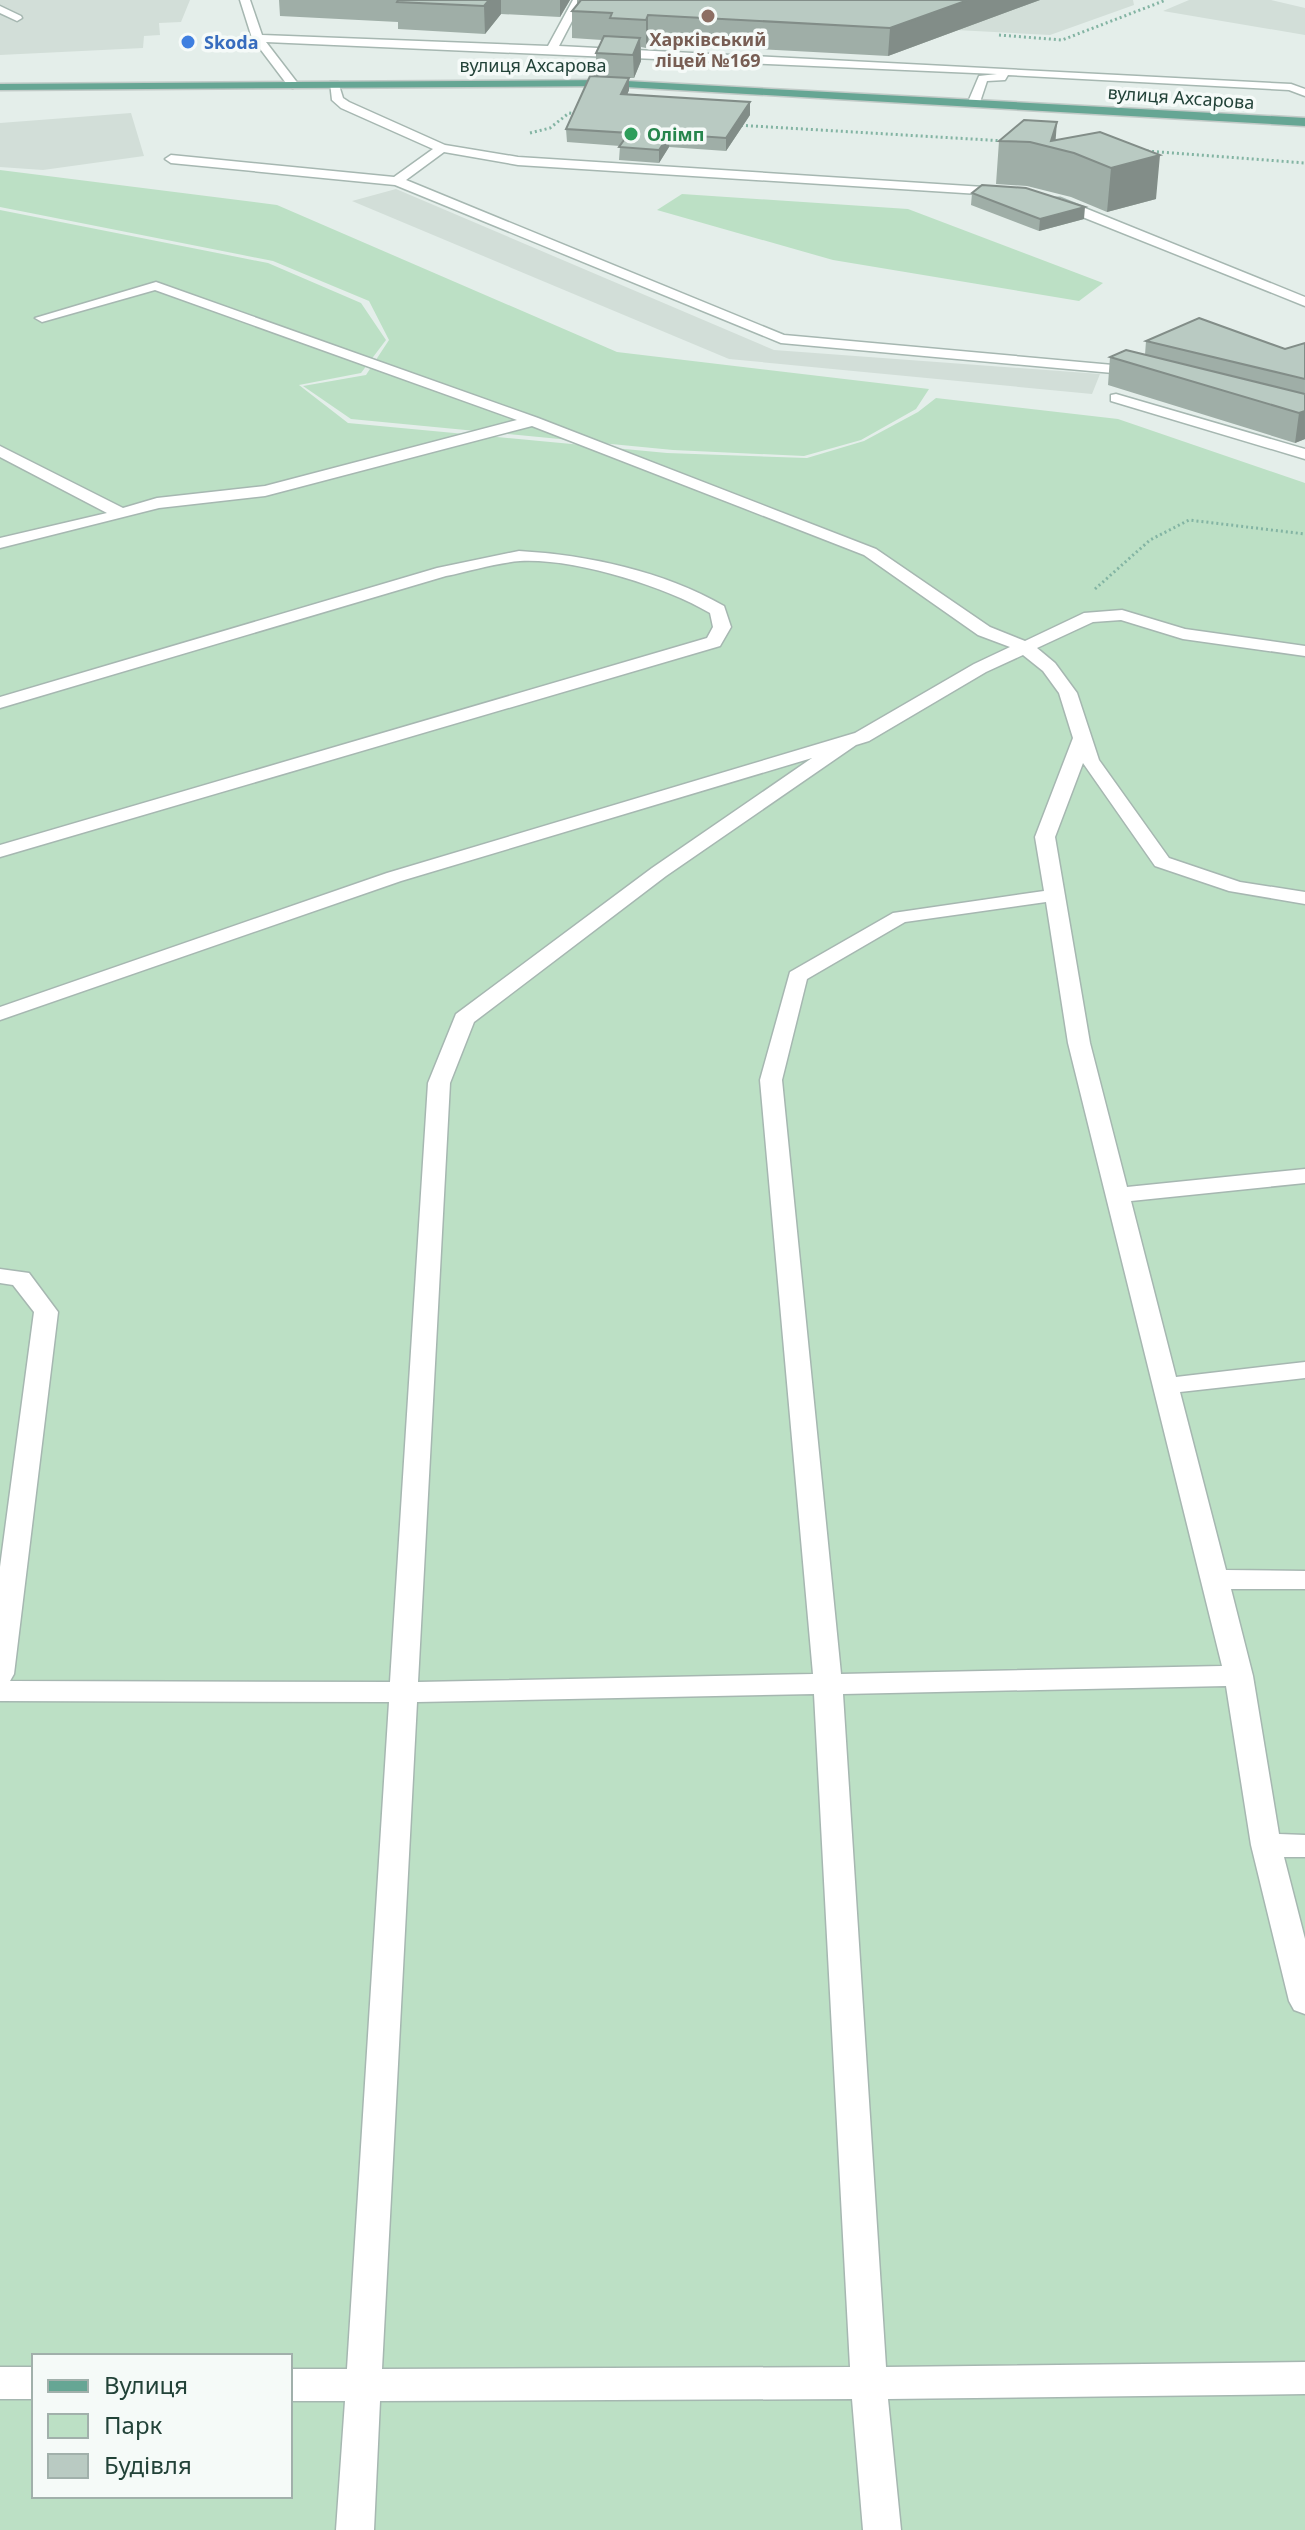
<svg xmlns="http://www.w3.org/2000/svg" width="1305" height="2530" font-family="'Noto Sans',sans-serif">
	<rect width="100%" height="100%" fill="#e4eeea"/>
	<!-- built -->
	<path fill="#d2ded8" d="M0 0H190L181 22 159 23 160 35 144 36 143 48 0 55Z
		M866 0H1133L1134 5 1050 35 803 22Z
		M1189 0H1271L1305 8V35L1163 11Z
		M131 113 144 156 43 170 0 167V123Z
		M396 189 774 350 1100 374 1092 394 729 359 352 201Z"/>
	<!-- green -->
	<path fill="#bce0c5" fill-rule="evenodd" d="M0 170 277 205 617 352 929 389 916 409 861 440 804 456 673 450 351 419 303 386 366 375 389 340 369 301 273 261 0 207Z
		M682 194 908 209 1103 283 1079 301 833 260 657 210Z
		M0 210 268 263 361 303 386 340 361 373 299 385 348 423 667 453 807 458 864 441 918 412 936 398 1118 419 1305 483V2530H0ZM34 2356H290V2496H34Z"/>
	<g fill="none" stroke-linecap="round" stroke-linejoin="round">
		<!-- minor casing -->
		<g stroke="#a6b7b1" stroke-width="3">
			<path id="minor" d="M240 0H250L262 35 548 46 573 0H583L559 46 1291 84 1305 89V96L1289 90 1008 75 1005 80 987 81 980 102 974 106 968 102 979 76 997 74 266 42 299 85 293 88 289 87 252 38Z
				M0 6 21 16 22 18 17 21 0 13Z
				M330 82H338L343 98 349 102 445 145 518 157 1015 189 1017 192 1011 196 518 165 444 152 406 180 784 335 1113 365 1148 376 1141 380 1113 373 781 343 395 185 171 163 165 159 171 155 394 177 433 149 341 108 332 100Z
				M1050 198H1060L1305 297V306L1050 204Z
				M156 282 538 418 876 549 990 627 1025 641 1084 613 1122 610 1185 629 1305 646V656L1183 639 1121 620 1093 622 1037 648 1055 663 1077 693 1099 760 1169 858 1240 882 1305 892V904L1229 891 1155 866 1083 763 1055 837 1090 1043 1127 1187 1305 1169V1183L1131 1201 1176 1377 1305 1362V1378L1180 1392 1226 1570 1305 1571V1589H1231L1253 1676 1279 1834 1305 1835V1857H1284L1305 1939V2014L1294 2010 1289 2001 1251 1845 1226 1686 843 1694 886 2367 1305 2362V2394L888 2399 901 2530H863L852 2399 380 2401 374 2530H336L345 2401H290V2369H347L389 1702 0 1701V1567L34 1312 13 1285 0 1283V1269L29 1273 58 1312 14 1674 10 1681 390 1682 428 1083 456 1014 652 868 812 758 401 881 0 1020V1007L387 873 855 733 974 664 1010 647 978 635 864 555 532 426 265 496 159 508 0 548V538L107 513 0 457V446L123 508 157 498 265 486 517 420 155 290 42 322 35 318ZM1023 655 1043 671 1059 693 1073 738 1035 837 1044 891 893 913 790 972 760 1080 813 1674 418 1682 450 1083 474 1022 666 876 856 745 869 741 986 672ZM1046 902 1068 1043 1222 1666 841 1674 782 1080 807 979 905 922ZM814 1694 850 2367 382 2369 417 1702Z
				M1116 394 1305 449V459L1111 401V395Z
				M519 551C588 555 663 571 724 606L731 627 720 646 0 857V845L707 638 713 627 710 613C664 586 574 558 520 561 496 563 470 571 446 576L0 708V697L437 568Z
				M0 2367H34V2399H0Z"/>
		</g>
		<!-- major casing -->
		<g stroke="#c1cac7" stroke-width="3">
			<path id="major" d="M608 80 1305 118V126L608 86 0 90V84Z"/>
		</g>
		<!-- path -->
		<path stroke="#83b4a3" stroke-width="3" stroke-dasharray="2 3" stroke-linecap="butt" d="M999 35 1062 40 1166 0
			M736 125 1005 141
			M530 133 550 128 569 113 578 114
			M1147 151 1305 163
			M1095 589 1150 540 1189 520 1305 534"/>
		<!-- minor -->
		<use href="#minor" fill="#fff" fill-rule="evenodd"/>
		<!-- major -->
		<use href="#major" fill="#66a694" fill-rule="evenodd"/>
	</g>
	<!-- wall -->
	<path fill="#9faea7" d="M279 0H570L560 17 501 14 485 34 398 29V22L280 16Z
		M577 0H1040L888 56 648 43 646 48 641 47V61L634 78H629V90L627 95 750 115 726 151 669 147 659 163 619 160 620 146 567 142 566 129 596 77V53L602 40 572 38V11L577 5Z
		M1100 132 1156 199 1107 212 1071 197 1027 186 996 184 999 141 1056 140Z
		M972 193 1084 219 1039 231 971 205Z
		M1146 341 1285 349 1305 343V439L1295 443 1108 385 1110 357 1145 355Z"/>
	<!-- shaded-wall -->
	<path fill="#828d88" d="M489 0H501V14L485 34 484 6Z
		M560 0H570L560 17Z
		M968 0H1040L888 56 890 28Z
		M648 15V43L646 48V20Z
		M640 38 641 61 634 78 633 55Z
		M629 78V90L622 107 621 94Z
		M750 102V115L726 151V138Z
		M1057 122 1055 148 1051 141Z
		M670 134 669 147 659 163V150Z
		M1160 155 1156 199 1107 212 1111 168Z
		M1085 207 1084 219 1039 231 1040 219Z
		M1305 411V439L1295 443 1299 413Z"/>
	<!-- building -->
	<path fill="#b9cac2" stroke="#828d88" stroke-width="2" d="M398 0H489L484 6 397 2Z
		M581 0H968L890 28 648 15 646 20 610 18 612 13 572 11Z
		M604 36 640 38 633 55 596 53Z
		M590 76 629 78 621 94 750 102 726 138 670 134 659 150 619 147 629 133 566 129Z
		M1024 120 1057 122 1051 141 1100 132 1160 155 1111 168 1074 153 1030 142 999 141Z
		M982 185 1026 188 1085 207 1040 219 972 193Z
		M1199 318 1285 349 1305 343V379L1146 341Z
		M1126 350 1305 394V411L1299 413 1110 357Z"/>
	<!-- markers -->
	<circle fill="#8d6e63" stroke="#f5faf8" stroke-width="3" cx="708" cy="16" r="8"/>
	<circle fill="#3f7fe0" stroke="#f5faf8" stroke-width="3" cx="188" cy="42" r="8"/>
	<circle fill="#2e9e5b" stroke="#f5faf8" stroke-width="3" cx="631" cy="134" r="8"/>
	<g text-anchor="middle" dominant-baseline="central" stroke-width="7" stroke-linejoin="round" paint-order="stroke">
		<!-- far-education labels -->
		<g font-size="18" font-weight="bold" fill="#785e54" stroke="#f5faf8">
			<text x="708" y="39">Харківський<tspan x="708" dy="21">ліцей №169</tspan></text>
		</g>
		<!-- far-shop labels -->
		<g font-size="18" font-weight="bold" fill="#366cbe" stroke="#f5faf8" text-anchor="start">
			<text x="204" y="42">Skoda</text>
		</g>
		<!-- far-street labels -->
		<g font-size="18" fill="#224238" stroke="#f5faf8">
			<text x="533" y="65">вулиця Ахсарова</text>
			<text transform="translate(1181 97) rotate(4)">вулиця Ахсарова</text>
		</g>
		<!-- far-leisure labels -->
		<g font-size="18" font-weight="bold" fill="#27864d" stroke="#f5faf8" text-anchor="start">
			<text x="647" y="134">Олімп</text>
		</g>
	</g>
	<!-- legend -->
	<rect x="32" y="2354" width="260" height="144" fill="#f5faf8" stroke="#a1b0ab" stroke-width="2"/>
	<rect x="48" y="2380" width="40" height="12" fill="#66a694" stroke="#a1b0ab" stroke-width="2"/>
	<text x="104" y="2394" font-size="24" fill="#224238">Вулиця</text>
	<rect x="48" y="2414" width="40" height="24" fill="#bce0c5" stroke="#a1b0ab" stroke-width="2"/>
	<text x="104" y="2434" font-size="24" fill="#224238">Парк</text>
	<rect x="48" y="2454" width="40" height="24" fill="#b9cac2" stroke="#a1b0ab" stroke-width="2"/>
	<text x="104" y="2474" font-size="24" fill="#224238">Будівля</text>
</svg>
